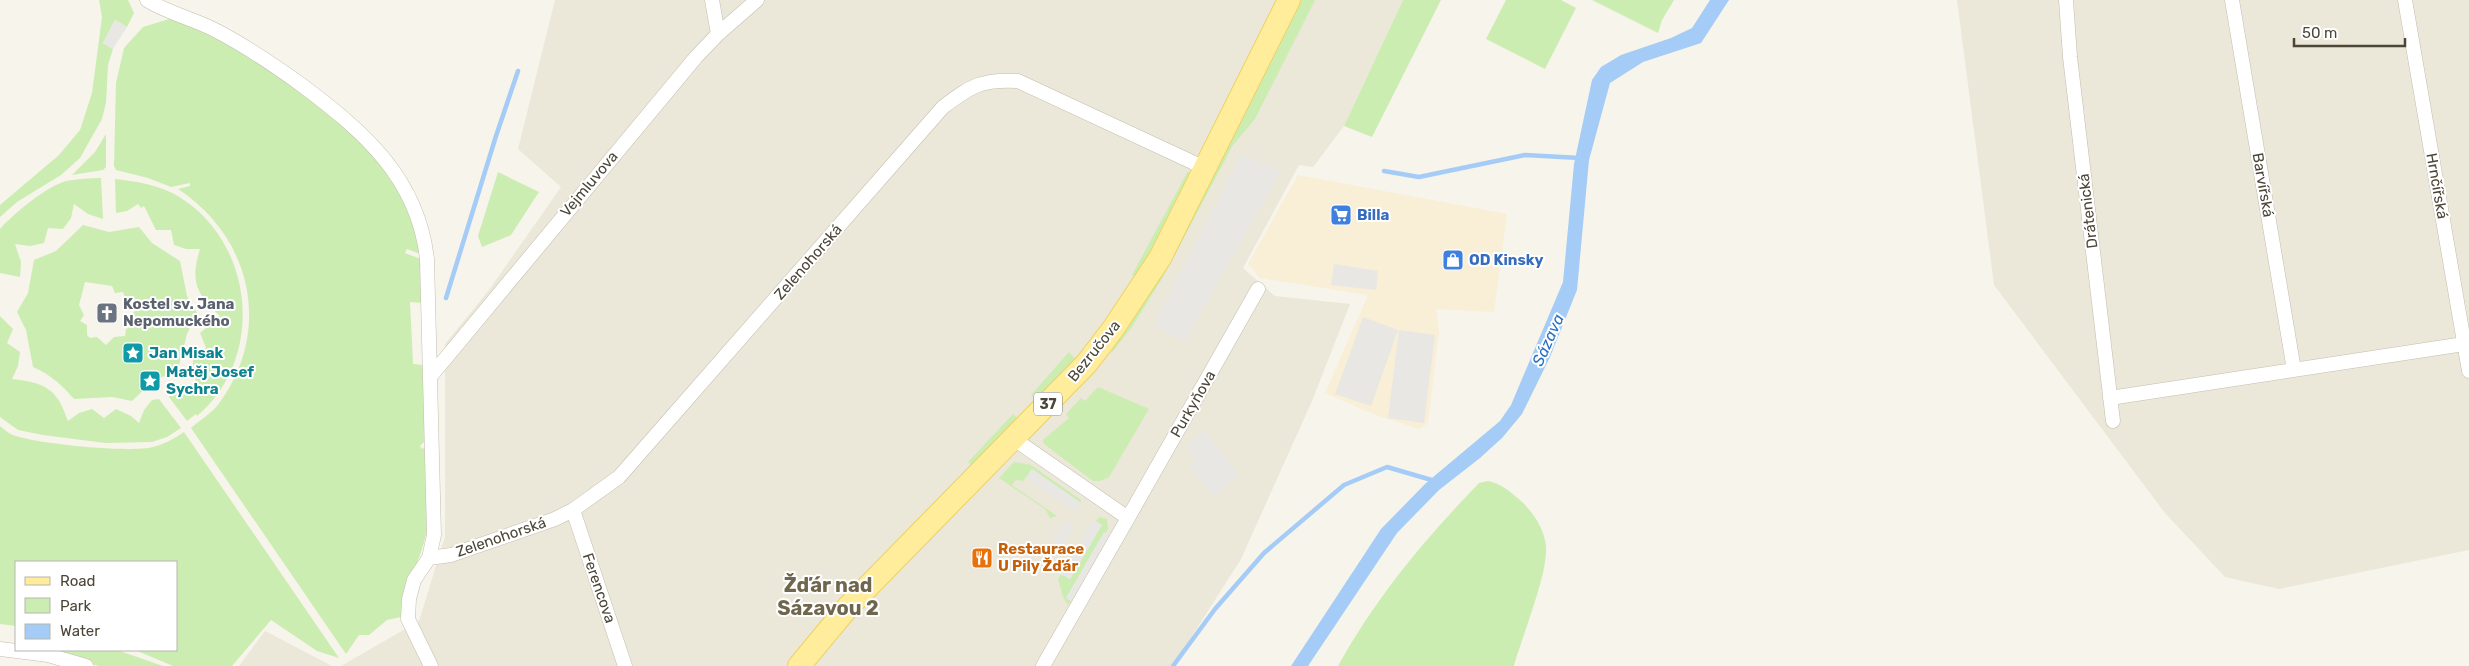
<svg xmlns="http://www.w3.org/2000/svg" width="2469" height="666" font-family="Rubik,sans-serif">
	<rect width="100%" height="100%" fill="#f7f4eb"/>
	<!-- residential -->
	<path fill="#ebe7d9" d="M555 0H1403L1344 126 1313 167 1299 165 1243 268 1275 296 1350 304 1312 401 1241 559 1173 666H341L419 621 445 537V344L489 290 561 187 518 149Z
		M1957 0H2469V550L2279 589 2225 577 2165 513 1994 285Z
		M265 631 332 666H239Z"/>
	<!-- commercial -->
	<path fill="#f9eed6" d="M1298 175 1507 214 1494 312 1436 309 1439 332 1428 423 1419 429 1376 415 1325 393 1368 295 1260 278 1248 264Z"/>
	<!-- green -->
	<path fill="#ccedb2" fill-rule="evenodd" d="M99 0H128L134 13 127 27 115 20 103 43 113 49 108 65 106 103 102 119 80 158 61 175 17 202 0 217V205L59 155 80 130 92 93 102 17Z
		M1302 0H1315L1255 119 1233 145 1163 277 1132 327 1110 355 1124 327 1186 229Z
		M1403 0H1441L1372 137 1344 126Z
		M1506 0H1561L1576 8 1545 69 1486 39Z
		M1592 0H1674L1662 20 1658 33Z
		M169 19C242 36 358 124 397 188 410 209 417 231 423 255L407 249 405 253 421 259 423 303 410 302 413 364 423 365 427 439 420 446 422 449 427 445C427 470 432 506 427 529 422 560 404 585 401 617L387 620 369 635H359L346 654 191 428C199 421 210 414 217 406 273 333 253 238 178 189L190 186V183L171 187 148 178 116 170 114 166 116 83 124 48 143 27Z
		M106 134V167L103 170 72 175 95 152Z
		M1188 171 1190 178 1137 277 1132 275Z
		M498 172 539 192 511 235 482 247 478 236Z
		M101 178 103 219 88 214 74 204 71 218 63 229 48 228 44 243 30 246 15 244 21 262 20 277 0 273V229C13 214 47 186 66 181 77 179 90 178 101 178Z
		M115 179C137 181 163 186 181 198 255 245 265 359 197 416L196 414 187 421 169 397 170 387 181 384H197L193 372V356L206 348 200 333 220 316C196 294 190 281 200 249H186L174 245 171 230H156L144 206 141 208 138 204 127 211 116 213Z
		M83 225 109 232 139 227 152 243 180 261 187 296 197 313 187 334 178 370 153 381 132 401 112 397 74 399C61 384 51 375 33 367L26 330 17 312 28 293 34 260 56 251ZM85 282 112 286 115 293 123 292 125 298 134 303 135 311 132 314 137 324 126 329 125 336 114 337 106 345 97 337 90 338 87 335V325L80 321 84 315 79 305Z
		M0 316 13 329 7 343 20 352 18 366 12 379C45 383 57 388 68 421L79 413 92 409 104 418 116 409 131 416 139 423 144 410 152 400 159 399 181 428 167 437 152 442 105 443 43 435 18 430 0 417Z
		M1069 352 1075 359 1036 399 1031 395Z
		M1098 387 1149 409 1109 477 1100 481H1093L1044 444 1043 440 1069 418 1066 414 1081 398 1085 401Z
		M1013 414 1018 419 972 466 968 462Z
		M0 426C5 430 9 434 16 436 40 444 129 453 153 447 165 444 175 438 184 432L339 658 317 651 271 620 232 666H173L135 650H176V562H16V626L0 624Z
		M1014 462 1031 465 1081 500V503L1032 469 1023 481 1016 480 1012 485 1057 516 1050 518 1045 509 999 478Z
		M1488 481C1502 484 1509 491 1520 500 1533 512 1544 528 1546 546 1548 575 1522 636 1514 666H1338C1376 597 1425 539 1479 483Z
		M1099 517 1107 519 1108 529 1066 598 1071 601 1068 605 1063 597 1058 579 1061 574 1070 579 1102 525 1096 521Z
		M38 650H117L163 666H99Z"/>
	<!-- parking -->
	<path fill="#e8e7e3" d="M115 20 127 27 113 49 103 43Z
		M1241 154 1281 171 1184 342 1154 325Z
		M1334 264 1378 271 1376 290 1331 285Z
		M1363 317 1398 330 1371 406 1335 394Z
		M1399 330 1435 335 1424 423 1388 418Z
		M1205 430 1238 474 1214 497 1189 467 1196 461 1186 447Z
		M1032 469 1081 503 1074 511 1026 478Z
		M1093 520 1102 525 1070 579 1061 574Z
		M1064 521 1073 527 1049 569 1041 564Z
		M1104 532 1109 535 1071 601 1066 598Z"/>
	<!-- water -->
	<path fill="#a4ccf6" d="M1710 0H1729L1701 43 1643 62 1610 83 1589 160 1577 290 1550 357 1522 414 1502 438 1480 458 1439 490 1397 533 1308 666H1291L1381 529 1426 483 1500 421 1511 405 1563 282 1574 164 1592 80 1601 67 1621 55 1671 38 1692 28Z"/>
	<g fill="none" stroke-linecap="round" stroke-linejoin="round">
		<!-- stream -->
		<path stroke="#a4ccf6" stroke-width="4.5" d="M1384 171 1419 177 1525 155 1580 158
			M446 298 496 136 518 71
			M1173 666 1215 609 1264 553 1344 485 1387 467 1435 481"/>
		<!-- minor casing -->
		<g stroke="#c3bead" stroke-width="15">
			<path id="minor" d="M147 0C168 13 191 18 213 29 245 45 274 65 303 86 364 132 418 178 427 259L434 535 429 558 414 580 409 599 408 619 431 666
				M712 0 718 34
				M2066 0 2070 57 2113 421
				M2232 0 2294 370
				M2405 0 2469 371
				M430 377 696 57 718 34 757 0
				M2110 398 2464 344
				M1014 439 1128 518 1043 666
				M573 510 625 666
				M1128 518 1258 289
				M429 558 451 555 555 519 573 510 619 477 943 107C971 86 981 79 1018 81L1205 168
				M0 649 48 655 86 666"/>
		</g>
		<!-- primary casing -->
		<g stroke="#edd262" stroke-width="24">
			<path id="primary" d="M799 666 848 607 1087 363 1113 329 1160 258 1289 0"/>
		</g>
		<!-- minor -->
		<use href="#minor" stroke="#fff" stroke-width="14"/>
		<!-- primary -->
		<use href="#primary" stroke="#ffed9c" stroke-width="22"/>
	</g>
	<!-- icons -->
	<defs>
		<g id="supermarket-square" transform="scale(1.125)"><rect x="-9" y="-9" width="18" height="18" rx="4" fill="#3f7fe0" stroke="#fff"/><path d="M-6-5.5h2.5l.6 2H6L4.5 2H-2.5L-4.4-4H-6ZM-1.5 3.2a1.3 1.3 0 1 0 .1 0ZM3 3.2a1.3 1.3 0 1 0 .1 0Z" fill="#fff"/></g>
		<g id="shop-square" transform="scale(1.125)"><rect x="-9" y="-9" width="18" height="18" rx="4" fill="#3f7fe0" stroke="#fff"/><path d="M-5-2.5h2.3a2.7 3.5 0 0 1 5.4 0H5L5.5 6h-11ZM-1.5-2.5h3a1.5 2.3 0 0 0-3 0Z" fill="#fff"/></g>
		<g id="church-square" transform="scale(1.125)"><rect x="-9" y="-9" width="18" height="18" rx="4" fill="#6b7280" stroke="#fff"/><path d="M-1.2-6h2.4v3.5h3.3v2.4h-3.3V6h-2.4V-.1h-3.3v-2.4h3.3Z" fill="#fff"/></g>
		<g id="sight-square" transform="scale(1.125)"><rect x="-9" y="-9" width="18" height="18" rx="4" fill="#0f9aa8" stroke="#fff"/><path d="M0-6L1.8-2.2L6-1.7L2.9 1.2L3.7 5.4L0 3.3L-3.7 5.4L-2.9 1.2L-6-1.7L-1.8-2.2Z" fill="#fff"/></g>
		<g id="restaurant-square" transform="scale(1.125)"><rect x="-9" y="-9" width="18" height="18" rx="4" fill="#e8710a" stroke="#fff"/><path d="M-5-6h1v4h1v-4h1v4h1v-4h1v5L-1.5 .5V6h-2V.5L-5-1ZM5-6V6H3V1.5H1.5Q1.5-4 5-6Z" fill="#fff"/></g>
	</defs>
	<g fill-rule="evenodd">
		<use href="#supermarket-square" x="1341" y="215"/>
		<use href="#shop-square" x="1453" y="260"/>
		<use href="#church-square" x="107" y="313"/>
		<use href="#sight-square" x="133" y="353"/>
		<use href="#sight-square" x="150" y="381"/>
		<use href="#restaurant-square" x="982" y="558"/>
	</g>
	<g text-anchor="middle" dominant-baseline="central" stroke-width="4" stroke-linejoin="round" paint-order="stroke">
		<!-- shield labels -->
		<rect fill="#fff" stroke="#827e74" stroke-width="1" x="1034" y="392.5" width="28" height="23" rx="4"/>
		<g font-size="14" font-weight="bold" fill="#4c4638">
			<text x="1048" y="404">37</text>
		</g>
		<!-- street labels -->
		<g font-size="15" fill="#4c4638" stroke="#fff">
			<text transform="translate(589 184) rotate(-50)">Vejmluvova</text>
			<text transform="translate(2263 185) rotate(80)">Barvířská</text>
			<text transform="translate(2437 186) rotate(80)">Hrnčířská</text>
			<text transform="translate(2088 211) rotate(-97)">Drátenická</text>
			<text transform="translate(808 262) rotate(-49)">Zelenohorská</text>
			<text transform="translate(1094 351) rotate(-51)">Bezručova</text>
			<text transform="translate(1193 404) rotate(-60)">Purkyňova</text>
			<text transform="translate(501 537) rotate(-19)">Zelenohorská</text>
			<text transform="translate(599 588) rotate(71)">Ferencova</text>
		</g>
		<!-- shop labels -->
		<g font-size="15" font-weight="bold" fill="#366cbe" stroke="#fff" text-anchor="start">
			<text x="1357" y="215">Billa</text>
			<text x="1469" y="260">OD Kinsky</text>
		</g>
		<!-- worship labels -->
		<g font-size="15" font-weight="bold" fill="#5b616d" stroke="#fff" text-anchor="start">
			<text x="123" y="304">Kostel sv. Jana<tspan x="123" dy="17">Nepomuckého</tspan></text>
		</g>
		<!-- culture labels -->
		<g font-size="15" font-weight="bold" fill="#0d838f" stroke="#fff" text-anchor="start">
			<text x="149" y="353">Jan Misak</text>
			<text x="166" y="372">Matěj Josef<tspan x="166" dy="17">Sychra</tspan></text>
		</g>
		<!-- food labels -->
		<g font-size="15" font-weight="bold" fill="#c56008" stroke="#fff" text-anchor="start">
			<text x="998" y="549">Restaurace<tspan x="998" dy="17">U Pily Žďár</tspan></text>
		</g>
		<!-- water labels -->
		<g font-size="16" font-style="italic" fill="#2770c2" stroke="#fff">
			<text transform="translate(1548 340) rotate(-66)">Sázava</text>
		</g>
		<!-- district labels -->
		<g font-size="20" font-weight="bold" fill="#70664e" stroke="#fff">
			<text x="828" y="585">Žďár nad<tspan x="828" dy="23">Sázavou 2</tspan></text>
		</g>
	</g>
	<!-- legend -->
	<rect x="15" y="561" width="162" height="90" fill="#ffffff" stroke="#b7b5af"/>
	<rect x="25" y="577" width="25" height="8" fill="#ffed9c" stroke="#b7b5af"/>
	<text x="60" y="586" font-size="15" fill="#4c4638">Road</text>
	<rect x="25" y="598" width="25" height="15" fill="#ccedb2" stroke="#b7b5af"/>
	<text x="60" y="611" font-size="15" fill="#4c4638">Park</text>
	<rect x="25" y="624" width="25" height="15" fill="#a4ccf6" stroke="#b7b5af"/>
	<text x="60" y="636" font-size="15" fill="#4c4638">Water</text>
	<!-- scale -->
	<path d="M2294 38v8h111v-8" fill="none" stroke="#4c4638" stroke-width="2.5"/>
	<text x="2302" y="38" font-size="15" fill="#4c4638" stroke="#ffffff" stroke-width="4" paint-order="stroke">50 m</text>
</svg>
